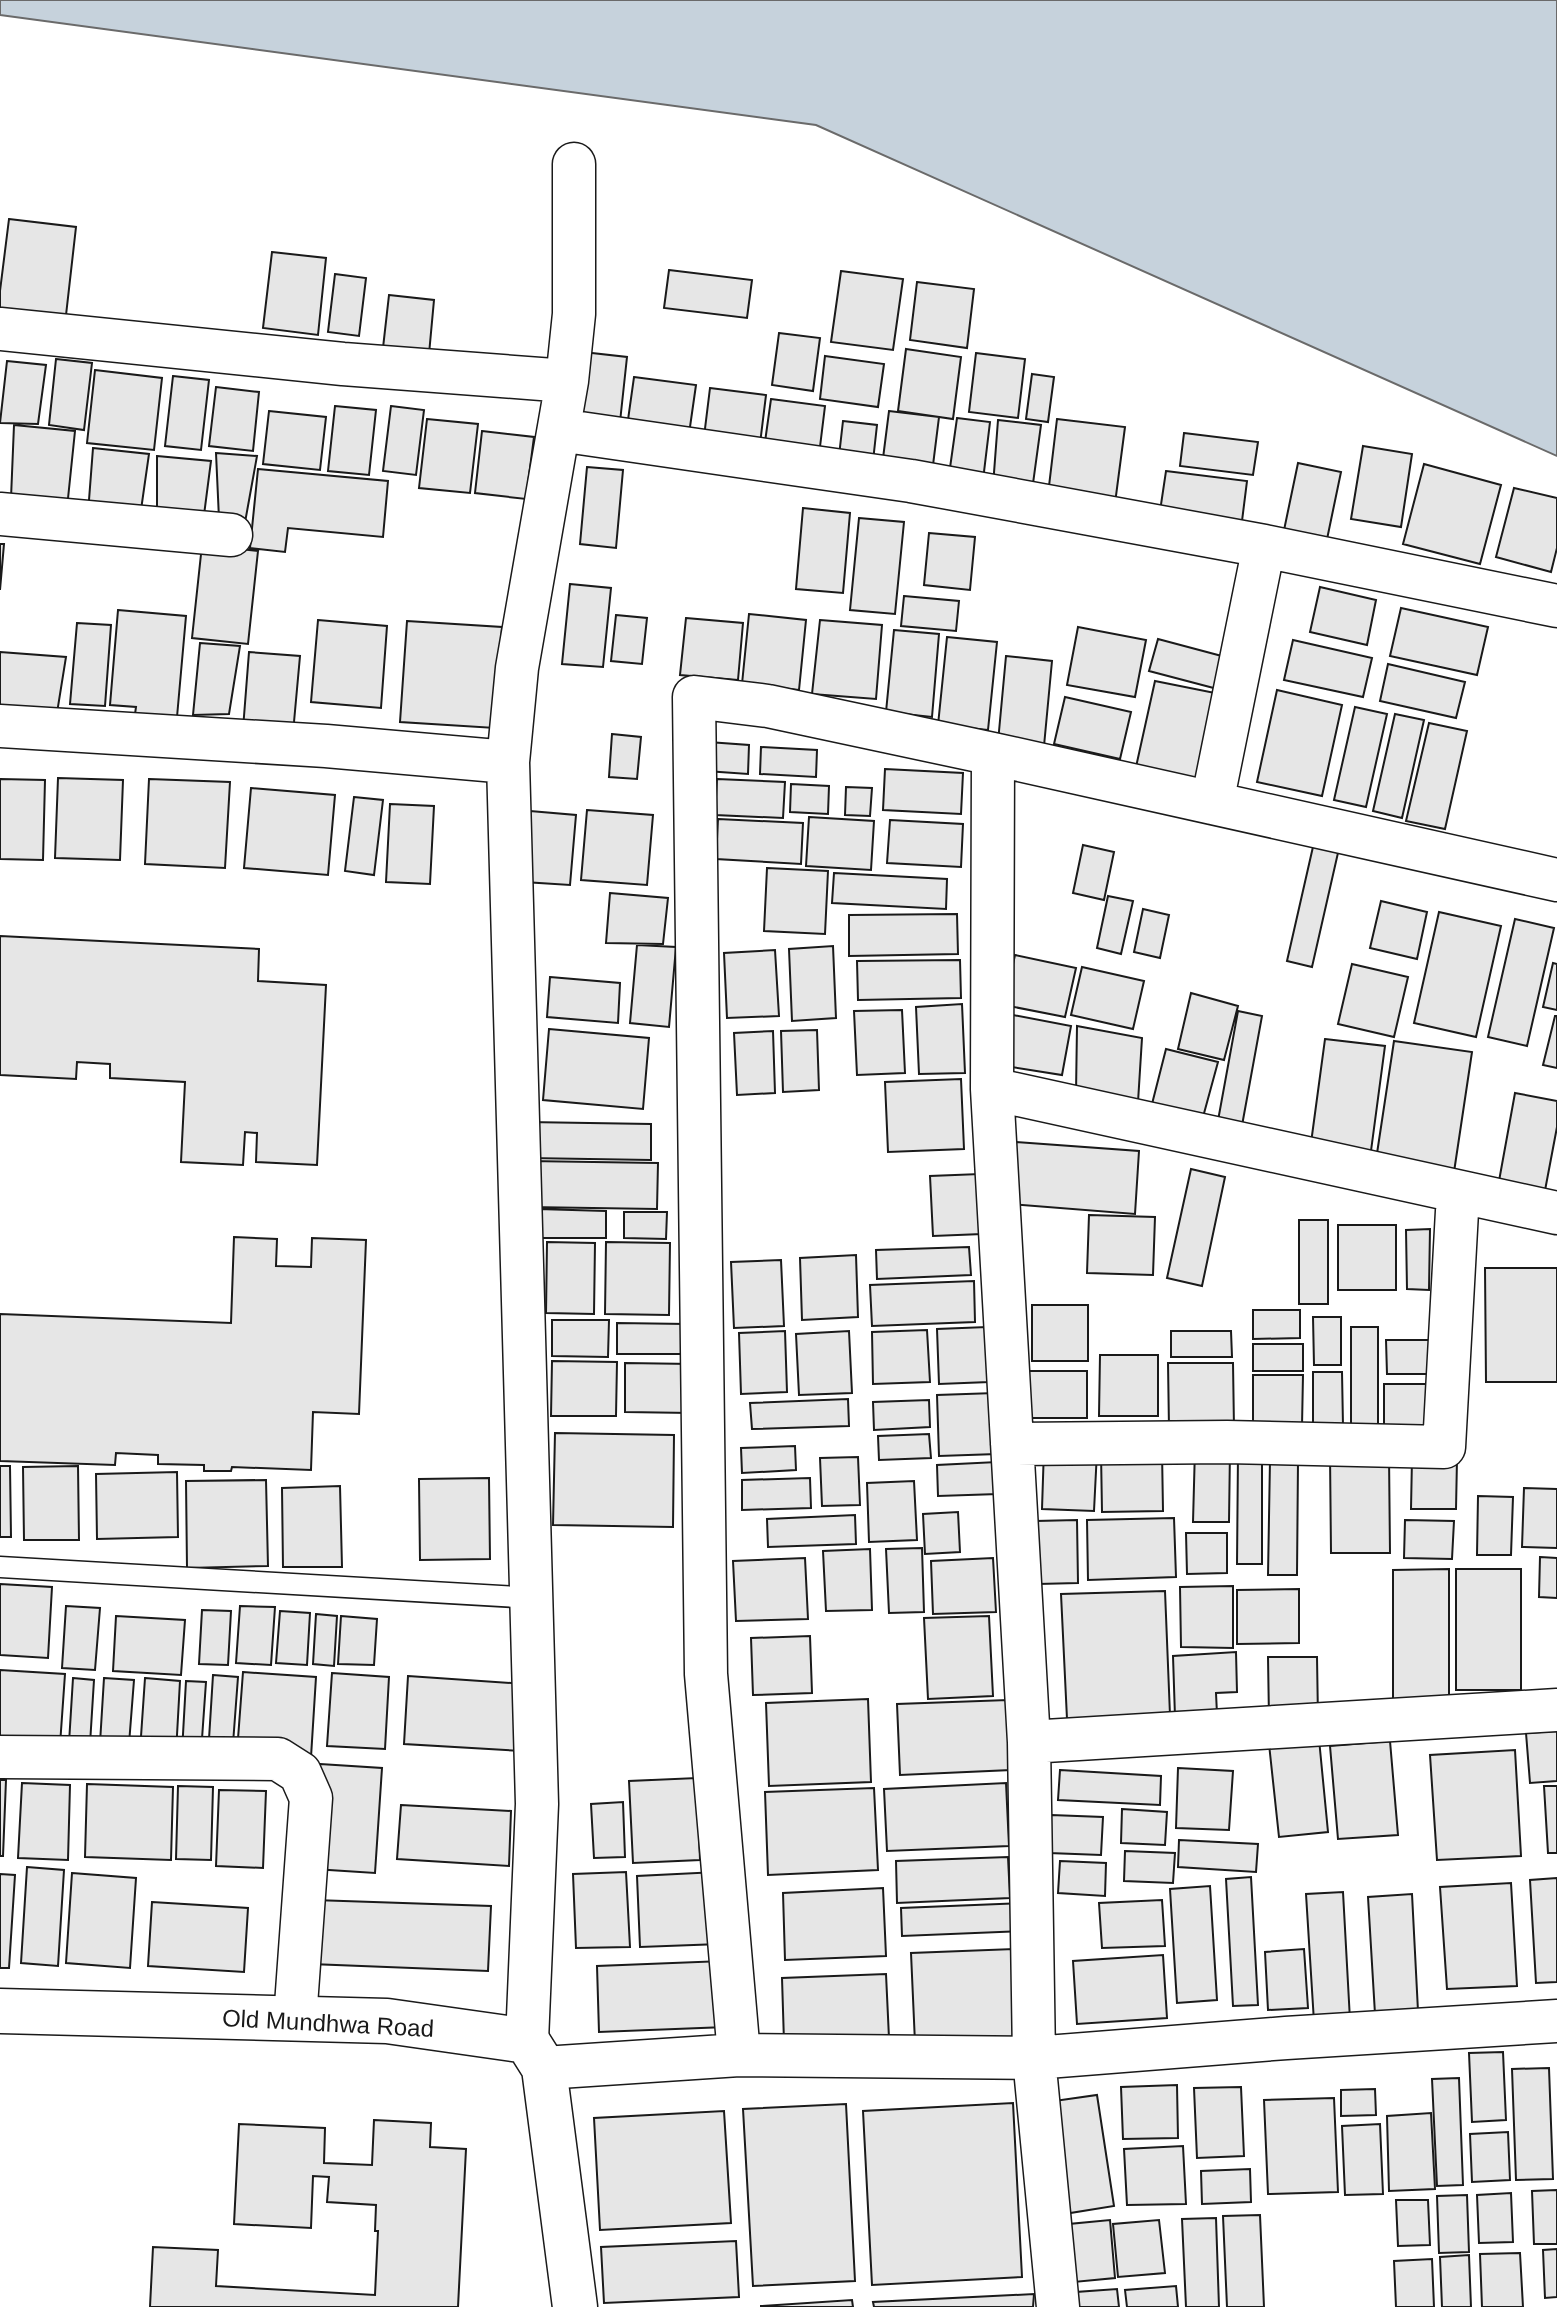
<svg xmlns="http://www.w3.org/2000/svg" width="1557" height="2307" font-family="Helvetica,sans-serif">
	<rect width="100%" height="100%" fill="#fff"/>
	<!-- water -->
	<path fill="#c6d2dc" stroke="#6a6a6a" stroke-width="2" d="M0 0H1557V456L816 125 0 15Z"/>
	<!-- building -->
	<path fill="#e6e6e6" stroke="#1a1a1a" stroke-width="2" d="M9 219 76 227 65 324 0 316V291Z
		M272 252 326 258 318 335 263 328Z
		M669 270 752 280 747 318 664 308Z
		M841 271 903 279 893 350 831 342Z
		M335 274 366 278 359 336 328 332Z
		M917 282 974 289 967 348 910 340Z
		M389 295 434 300 429 354 383 348Z
		M779 333 820 338 813 391 772 385Z
		M906 349 961 357 953 419 898 411Z
		M583 352 627 357 620 422 577 417Z
		M976 353 1025 359 1018 418 969 412Z
		M825 356 884 364 878 407 820 399Z
		M56 359 92 363 84 430 49 425Z
		M7 361 46 365 38 424 0 423Z
		M95 370 162 378 154 450 87 443Z
		M1032 374 1054 377 1048 422 1026 419Z
		M173 376 209 380 201 450 165 446Z
		M634 377 696 385 688 441 626 434Z
		M216 387 259 392 253 451 209 446Z
		M710 388 766 395 759 452 703 445Z
		M771 399 825 406 818 463 763 456Z
		M335 406 376 410 369 475 328 471Z
		M391 406 424 410 416 475 383 471Z
		M269 411 326 417 320 470 263 464Z
		M889 411 939 417 931 481 881 474Z
		M957 418 990 422 983 480 949 475Z
		M427 419 478 424 470 493 419 488Z
		M1057 419 1125 427 1114 511 1047 503Z
		M998 420 1041 425 1032 491 993 486Z
		M843 421 877 425 873 461 839 456Z
		M14 425 75 431 67 508 11 498Z
		M482 431 534 437 526 499 475 493Z
		M1184 433 1258 442 1253 475 1180 466Z
		M1363 446 1412 454 1401 527 1351 519Z
		M93 448 149 454 140 517 88 513Z
		M216 453 257 456 244 528 219 519Z
		M157 456 211 461 204 515 157 514Z
		M1298 463 1341 472 1326 544 1283 535Z
		M1424 464 1501 485 1480 564 1403 544Z
		M587 467 623 470 616 548 580 544Z
		M258 469 388 481 383 537 288 528 285 552 250 548Z
		M1166 471 1247 481 1241 529 1159 518Z
		M1514 488 1557 498V548L1551 572 1496 557Z
		M803 508 850 513 843 593 796 589Z
		M859 518 904 522 895 614 850 610Z
		M929 533 975 537 970 590 924 585Z
		M0 544H4L0 590Z
		M202 545 258 551 248 644 192 638Z
		M570 584 611 588 603 667 562 664Z
		M1320 587 1376 600 1367 645 1310 632Z
		M904 596 959 601 956 631 901 626Z
		M1401 608 1488 627 1477 675 1390 656Z
		M118 610 186 616 177 717 135 714 136 707 110 705Z
		M749 614 806 620 799 690 742 684Z
		M616 615 647 618 642 664 611 661Z
		M686 618 743 623 738 680 680 675Z
		M318 620 387 626 381 708 311 702Z
		M820 620 882 625 876 699 812 694Z
		M407 621 502 627 495 728 400 722Z
		M77 623 111 625 105 706 70 704Z
		M1078 627 1146 640 1135 697 1067 685Z
		M894 630 939 634 932 717 886 712Z
		M947 637 997 642 988 730 938 725Z
		M1158 639 1233 659 1225 691 1149 671Z
		M1293 640 1372 658 1363 697 1284 680Z
		M200 643 240 646 229 714 193 715Z
		M0 652 66 657 57 713 0 706Z
		M249 652 300 656 293 733 243 729Z
		M1006 656 1052 661 1044 746 998 742Z
		M1388 664 1465 682 1456 718 1380 701Z
		M1155 681 1220 694 1202 781 1136 767Z
		M1277 690 1342 705 1322 796 1257 782Z
		M1065 697 1131 712 1120 759 1054 744Z
		M1355 707 1387 714 1366 807 1334 800Z
		M1395 714 1424 720 1402 818 1373 811Z
		M1429 723 1467 731 1445 829 1406 821Z
		M612 734 641 737 637 779 609 777Z
		M708 742 749 745 748 774 706 771Z
		M761 747 817 750 816 777 760 774Z
		M885 769 963 773 961 814 883 810Z
		M58 778 123 780 120 860 55 858Z
		M0 779 45 780 43 860 0 859Z
		M149 779 230 782 225 868 145 864Z
		M717 779 785 782 783 818 715 815Z
		M791 784 829 786 828 814 790 812Z
		M846 787 872 788 870 816 845 815Z
		M251 788 335 795 328 875 244 868Z
		M354 797 383 800 374 875 345 871Z
		M390 804 434 806 430 884 386 882Z
		M587 810 653 815 647 885 581 880Z
		M530 811 576 815 570 885 524 882Z
		M809 817 874 821 871 870 806 866Z
		M718 819 803 823 801 864 716 859Z
		M890 820 963 824 961 867 887 863Z
		M1315 838 1340 844 1312 967 1287 961Z
		M1083 845 1114 852 1104 900 1073 893Z
		M767 868 828 871 825 934 764 931Z
		M834 873 947 879 946 909 832 903Z
		M610 893 668 898 663 944 606 943Z
		M1108 896 1133 901 1121 954 1097 948Z
		M1381 901 1427 912 1417 959 1370 948Z
		M1143 909 1169 915 1160 958 1134 952Z
		M1439 912 1501 926 1476 1037 1414 1023Z
		M957 914 958 954 849 956V915Z
		M1515 919 1554 928 1527 1046 1488 1037Z
		M0 936 259 949 258 981 326 985 317 1165 256 1162 257 1133 245 1132 243 1165 181 1162 185 1082 110 1078V1064L77 1062 76 1079 0 1075Z
		M637 945 676 947 669 1027 630 1023Z
		M833 946 836 1018 792 1021 789 949Z
		M775 950 779 1016 727 1018 724 953Z
		M1015 955 1076 968 1065 1017 1004 1005Z
		M960 960 961 998 858 1000 857 961Z
		M1553 963 1557 964V1010L1543 1007Z
		M1352 964 1408 977 1394 1037 1338 1024Z
		M1082 967 1144 981 1133 1029 1071 1015Z
		M550 977 620 983 618 1023 547 1017Z
		M1191 993 1238 1006 1224 1060 1178 1049Z
		M962 1004 965 1073 919 1074 916 1007Z
		M902 1010 905 1073 857 1075 854 1011Z
		M1238 1011 1262 1016 1241 1131 1217 1126Z
		M1008 1014 1071 1026 1062 1075 999 1065Z
		M1555 1016H1557V1068L1543 1065Z
		M1077 1026 1142 1038 1138 1102 1076 1093Z
		M549 1029 649 1038 643 1109 543 1100Z
		M817 1030 819 1090 783 1092 781 1031Z
		M773 1031 775 1093 737 1095 734 1033Z
		M1325 1039 1385 1046 1371 1151 1311 1143Z
		M1394 1041 1472 1052 1454 1172 1376 1160Z
		M1166 1049 1218 1062 1203 1117 1152 1104Z
		M961 1079 964 1149 888 1152 885 1082Z
		M1515 1093 1557 1101V1127L1543 1201 1497 1192Z
		M527 1122 651 1124V1160L527 1158Z
		M1016 1142 1139 1151 1135 1214 1011 1204Z
		M529 1161 658 1163 657 1209 528 1207Z
		M1191 1169 1225 1177 1202 1286 1167 1278Z
		M980 1174 982 1234 933 1236 930 1176Z
		M538 1209 606 1211V1238H537Z
		M624 1212H667L666 1239 624 1238Z
		M1089 1215 1155 1217 1153 1275 1087 1273Z
		M1299 1220H1328V1304H1299Z
		M1338 1225H1396V1290H1338Z
		M1430 1229 1429 1290 1407 1289 1406 1230Z
		M234 1237 277 1239 276 1266 311 1267 312 1238 366 1240 359 1414 313 1412 311 1470 232 1467 231 1471H204V1465L158 1464V1455L116 1453 115 1465 0 1461V1314L231 1323Z
		M547 1242 595 1243 594 1314 546 1313Z
		M606 1242 670 1243 669 1315 605 1314Z
		M969 1247 971 1275 877 1279 876 1250Z
		M856 1255 858 1317 802 1320 800 1258Z
		M781 1260 784 1326 734 1328 731 1262Z
		M1485 1268H1557V1382H1486Z
		M974 1281 975 1322 872 1326 870 1285Z
		M1032 1305H1088V1361H1032Z
		M1253 1310H1300V1338L1253 1339Z
		M1313 1317H1341V1365H1314Z
		M552 1320H609L608 1357 552 1356Z
		M617 1323 687 1324 686 1354H617Z
		M987 1327 989 1382 939 1384 937 1329Z
		M1351 1327H1378V1424H1351Z
		M927 1330 930 1382 873 1384 872 1332Z
		M785 1331 787 1392 741 1394 739 1333Z
		M849 1331 852 1393 799 1395 796 1334Z
		M1171 1331H1231L1232 1357H1171Z
		M1386 1340H1435V1374H1387Z
		M1253 1344H1303V1371H1253Z
		M1100 1355H1158V1416H1099Z
		M552 1361 617 1362 616 1416H551Z
		M625 1363 692 1364 691 1413 625 1412Z
		M1168 1363H1233L1234 1428H1169Z
		M1029 1371H1087V1418H1028Z
		M1313 1372H1342L1343 1426H1313Z
		M1253 1375H1303L1302 1426 1253 1427Z
		M1384 1384H1429L1428 1430H1384Z
		M995 1393 997 1454 939 1456 937 1395Z
		M848 1399 849 1426 752 1429 750 1403Z
		M929 1400 930 1427 874 1430 873 1402Z
		M555 1433 674 1435 673 1527 553 1525Z
		M929 1434 931 1458 879 1460 878 1436Z
		M795 1446 796 1470 742 1473 741 1448Z
		M1044 1448 1097 1451 1094 1511 1042 1509Z
		M1195 1448 1230 1449 1229 1522H1193Z
		M1162 1451 1163 1511 1102 1512 1101 1453Z
		M1238 1453H1262V1564H1237Z
		M1330 1455H1389L1390 1553H1331Z
		M858 1457 860 1505 822 1506 820 1458Z
		M1412 1458 1457 1459 1456 1509H1411Z
		M1270 1460 1298 1461 1297 1575H1268Z
		M997 1462 998 1494 938 1496 937 1465Z
		M0 1466H10L11 1537H0Z
		M78 1466 79 1540H24L23 1467Z
		M177 1472 178 1537 97 1539 96 1474Z
		M489 1478 490 1559 420 1560 419 1479Z
		M810 1478 811 1508 742 1510V1480Z
		M266 1480 268 1566 187 1568 186 1481Z
		M914 1481 917 1540 869 1542 867 1483Z
		M340 1486 342 1567H283L282 1488Z
		M1524 1488 1557 1489V1548L1522 1547Z
		M1478 1496 1513 1497 1511 1555H1477Z
		M958 1512 960 1552 925 1554 923 1514Z
		M855 1515 856 1544 768 1547 767 1519Z
		M1174 1518 1176 1577 1088 1580 1087 1520Z
		M1077 1520 1078 1583 1038 1584 1036 1521Z
		M1405 1520 1454 1521 1452 1559 1404 1558Z
		M1186 1533H1227V1573L1187 1574Z
		M922 1548 924 1612 889 1613 886 1549Z
		M870 1549 872 1610 826 1611 823 1551Z
		M1540 1557 1557 1558V1598L1539 1597Z
		M805 1558 808 1619 736 1621 733 1561Z
		M993 1558 996 1612 933 1614 931 1561Z
		M1449 1569V1700H1393V1570Z
		M1456 1569H1521V1690H1456Z
		M0 1584 52 1587 48 1658 0 1655Z
		M1233 1586V1648L1181 1647 1180 1587Z
		M1299 1589V1643L1237 1644V1590Z
		M1165 1591 1170 1715 1067 1719 1061 1594Z
		M66 1606 100 1608 95 1670 62 1668Z
		M240 1606 275 1607 271 1665 236 1663Z
		M202 1610 231 1611 228 1665 199 1664Z
		M280 1611 310 1613 307 1665 276 1663Z
		M316 1614 337 1616 334 1666 313 1664Z
		M116 1616 185 1620 181 1675 113 1671Z
		M341 1616 377 1619 374 1665 338 1664Z
		M989 1616 993 1696 928 1699 924 1618Z
		M810 1636 812 1693 753 1695 751 1638Z
		M1236 1652 1237 1692 1216 1693 1217 1714 1175 1717 1173 1656Z
		M1268 1657H1317L1318 1719H1269Z
		M0 1670 65 1674 60 1745 0 1740Z
		M243 1672 316 1677 311 1757 237 1752Z
		M332 1673 389 1677 385 1749 327 1746Z
		M213 1675 238 1677 232 1757 208 1755Z
		M408 1676 525 1684 521 1751 404 1744Z
		M73 1678 94 1680 90 1744 69 1743Z
		M104 1678 134 1680 129 1744 100 1743Z
		M145 1678 180 1681 176 1753 140 1751Z
		M186 1681 206 1682 201 1753 182 1752Z
		M868 1699 871 1782 769 1786 766 1703Z
		M1008 1700 1011 1770 900 1775 897 1704Z
		M1557 1731V1781L1530 1783 1526 1733Z
		M1319 1739 1328 1832 1279 1837 1269 1744Z
		M1390 1741 1398 1835 1338 1839 1330 1746Z
		M1515 1750 1521 1856 1437 1860 1430 1755Z
		M320 1764 382 1768 375 1873 314 1869Z
		M1178 1768 1233 1771 1229 1830 1176 1828Z
		M1060 1770 1161 1776 1160 1805 1058 1800Z
		M697 1778 700 1860 633 1863 629 1781Z
		M0 1780H6L3 1856H0Z
		M22 1783 70 1785 68 1860 18 1858Z
		M1006 1783 1009 1846 887 1851 884 1789Z
		M87 1784 173 1787 171 1860 85 1857Z
		M178 1786 213 1787 211 1860 176 1859Z
		M1544 1786H1557V1853H1548Z
		M874 1788 878 1870 768 1875 765 1792Z
		M219 1790 266 1791 263 1868 216 1866Z
		M623 1802 625 1857 594 1858 591 1804Z
		M401 1805 511 1811 509 1866 397 1859Z
		M1122 1809 1167 1812 1165 1845 1121 1843Z
		M1051 1815 1103 1817 1101 1855 1049 1853Z
		M1179 1840 1258 1844 1256 1872 1178 1867Z
		M1125 1851 1175 1853 1173 1883 1124 1881Z
		M1008 1857 1010 1898 897 1903 896 1861Z
		M1060 1861 1106 1863 1105 1896 1058 1893Z
		M27 1867 64 1870 58 1966 21 1963Z
		M626 1872 630 1947 576 1948 573 1874Z
		M717 1872 720 1944 640 1947 637 1876Z
		M72 1873 136 1878 130 1968 66 1963Z
		M0 1874 15 1875 9 1968H0Z
		M1251 1877 1258 2005 1233 2006 1226 1879Z
		M1557 1878V1982L1536 1983 1530 1880Z
		M1511 1883 1517 1986 1447 1989 1440 1887Z
		M1210 1886 1217 2000 1177 2003 1170 1889Z
		M883 1888 886 1956 785 1960 783 1893Z
		M1343 1892 1350 2020 1314 2022 1306 1894Z
		M1412 1894 1418 2011 1375 2014 1368 1897Z
		M314 1900 491 1906 488 1971 311 1964Z
		M1162 1900 1165 1946 1102 1948 1099 1903Z
		M152 1902 248 1908 244 1972 148 1966Z
		M1023 1903V1931L902 1936 901 1908Z
		M1014 1949 1018 2038 915 2043 911 1953Z
		M1304 1949 1308 2008 1268 2010 1265 1952Z
		M1163 1955 1167 2018 1077 2024 1073 1961Z
		M723 1961 726 2027 599 2032 597 1966Z
		M886 1974 889 2038 784 2042 782 1978Z
		M1503 2052 1506 2120 1472 2122 1469 2053Z
		M1549 2068 1553 2179 1516 2180 1512 2069Z
		M1459 2078 1463 2185 1437 2186 1432 2079Z
		M1177 2085 1178 2138 1123 2139 1121 2087Z
		M1241 2087 1244 2156 1197 2158 1194 2088Z
		M1375 2089 1376 2115 1341 2116V2090Z
		M1097 2095 1114 2206 1064 2214 1047 2102Z
		M1334 2098 1338 2192 1268 2194 1264 2100Z
		M1013 2103 1022 2277 872 2285 863 2111Z
		M846 2104 855 2281 753 2286 743 2109Z
		M724 2111 731 2223 600 2230 594 2118Z
		M1431 2113 1435 2189 1389 2191 1387 2116Z
		M374 2120 431 2123 430 2147 466 2149 458 2307H150L153 2247 218 2250 216 2286 375 2295 378 2231H375L376 2205 327 2202 329 2177 313 2176 311 2228 234 2224 239 2124 325 2128 324 2163 372 2165Z
		M1380 2124 1383 2194 1345 2195 1342 2126Z
		M1508 2132 1510 2180 1472 2182 1470 2134Z
		M1183 2146 1186 2204 1127 2205 1124 2149Z
		M1250 2169 1251 2202 1202 2204 1201 2171Z
		M1557 2190V2244H1534L1532 2191Z
		M1511 2193 1513 2242 1479 2243 1477 2195Z
		M1467 2195 1469 2252 1439 2253 1437 2196Z
		M1396 2200H1428L1430 2245 1398 2246Z
		M1260 2215 1264 2307H1227L1223 2216Z
		M1216 2218 1219 2307H1186L1182 2219Z
		M1110 2220 1115 2278 1074 2282 1069 2224Z
		M1159 2220 1165 2273 1118 2277 1113 2224Z
		M736 2241 739 2297 604 2303 601 2247Z
		M1557 2249V2297L1545 2298 1543 2250Z
		M1520 2253 1523 2307H1482L1480 2254Z
		M1469 2255 1471 2307H1442L1440 2257Z
		M1432 2259 1434 2307H1396L1394 2261Z
		M1176 2286 1178 2307H1127L1125 2290Z
		M1117 2289 1119 2307H1077L1076 2292Z
		M1034 2294 1033 2307H874L873 2302Z
		M852 2300 853 2307H761V2306Z"/>
	<g fill="none" stroke-linecap="round" stroke-linejoin="round">
		<!-- lane casing -->
		<g stroke="#1a1a1a" stroke-width="23">
			<path id="lane" d="M0 1567 534 1598"/>
		</g>
		<!-- street casing -->
		<g stroke="#1a1a1a" stroke-width="45">
			<path id="street" d="M0 329 343 364 567 381
				M559 430 911 481 1264 546 1557 606
				M0 514 231 535
				M0 726 326 746 508 762
				M993 754 992 1089 1029 1742 1034 2058 1058 2307
				M1212 803 1264 546
				M992 1089 1557 1213
				M1012 1444 1227 1442 1444 1447 1458 1193
				M1029 1742 1557 1710
				M0 1757 278 1759 300 1773 311 1798 295 2019
				M527 2041 537 1804 508 762 517 668 567 381 574 314V164
				M739 2055 706 1674 694 697 768 706 993 754 1557 880
				M544 2068 739 2055 1034 2058 1286 2038 1557 2021"/>
		</g>
		<!-- secondary casing -->
		<g stroke="#1a1a1a" stroke-width="47">
			<path id="secondary" d="M0 2011 387 2021 527 2041 544 2068 575 2307"/>
		</g>
		<!-- lane -->
		<use href="#lane" stroke="#fff" stroke-width="20"/>
		<!-- street -->
		<use href="#street" stroke="#fff" stroke-width="42"/>
		<!-- secondary -->
		<use href="#secondary" stroke="#fff" stroke-width="44"/>
	</g>
	<g text-anchor="middle" dominant-baseline="central" stroke-width="6" stroke-linejoin="round" paint-order="stroke">
		<!-- street labels -->
		<g font-size="24" fill="#1a1a1a" stroke="#fff">
			<text transform="translate(328 2023) rotate(3)">Old Mundhwa Road</text>
		</g>
	</g>
</svg>
